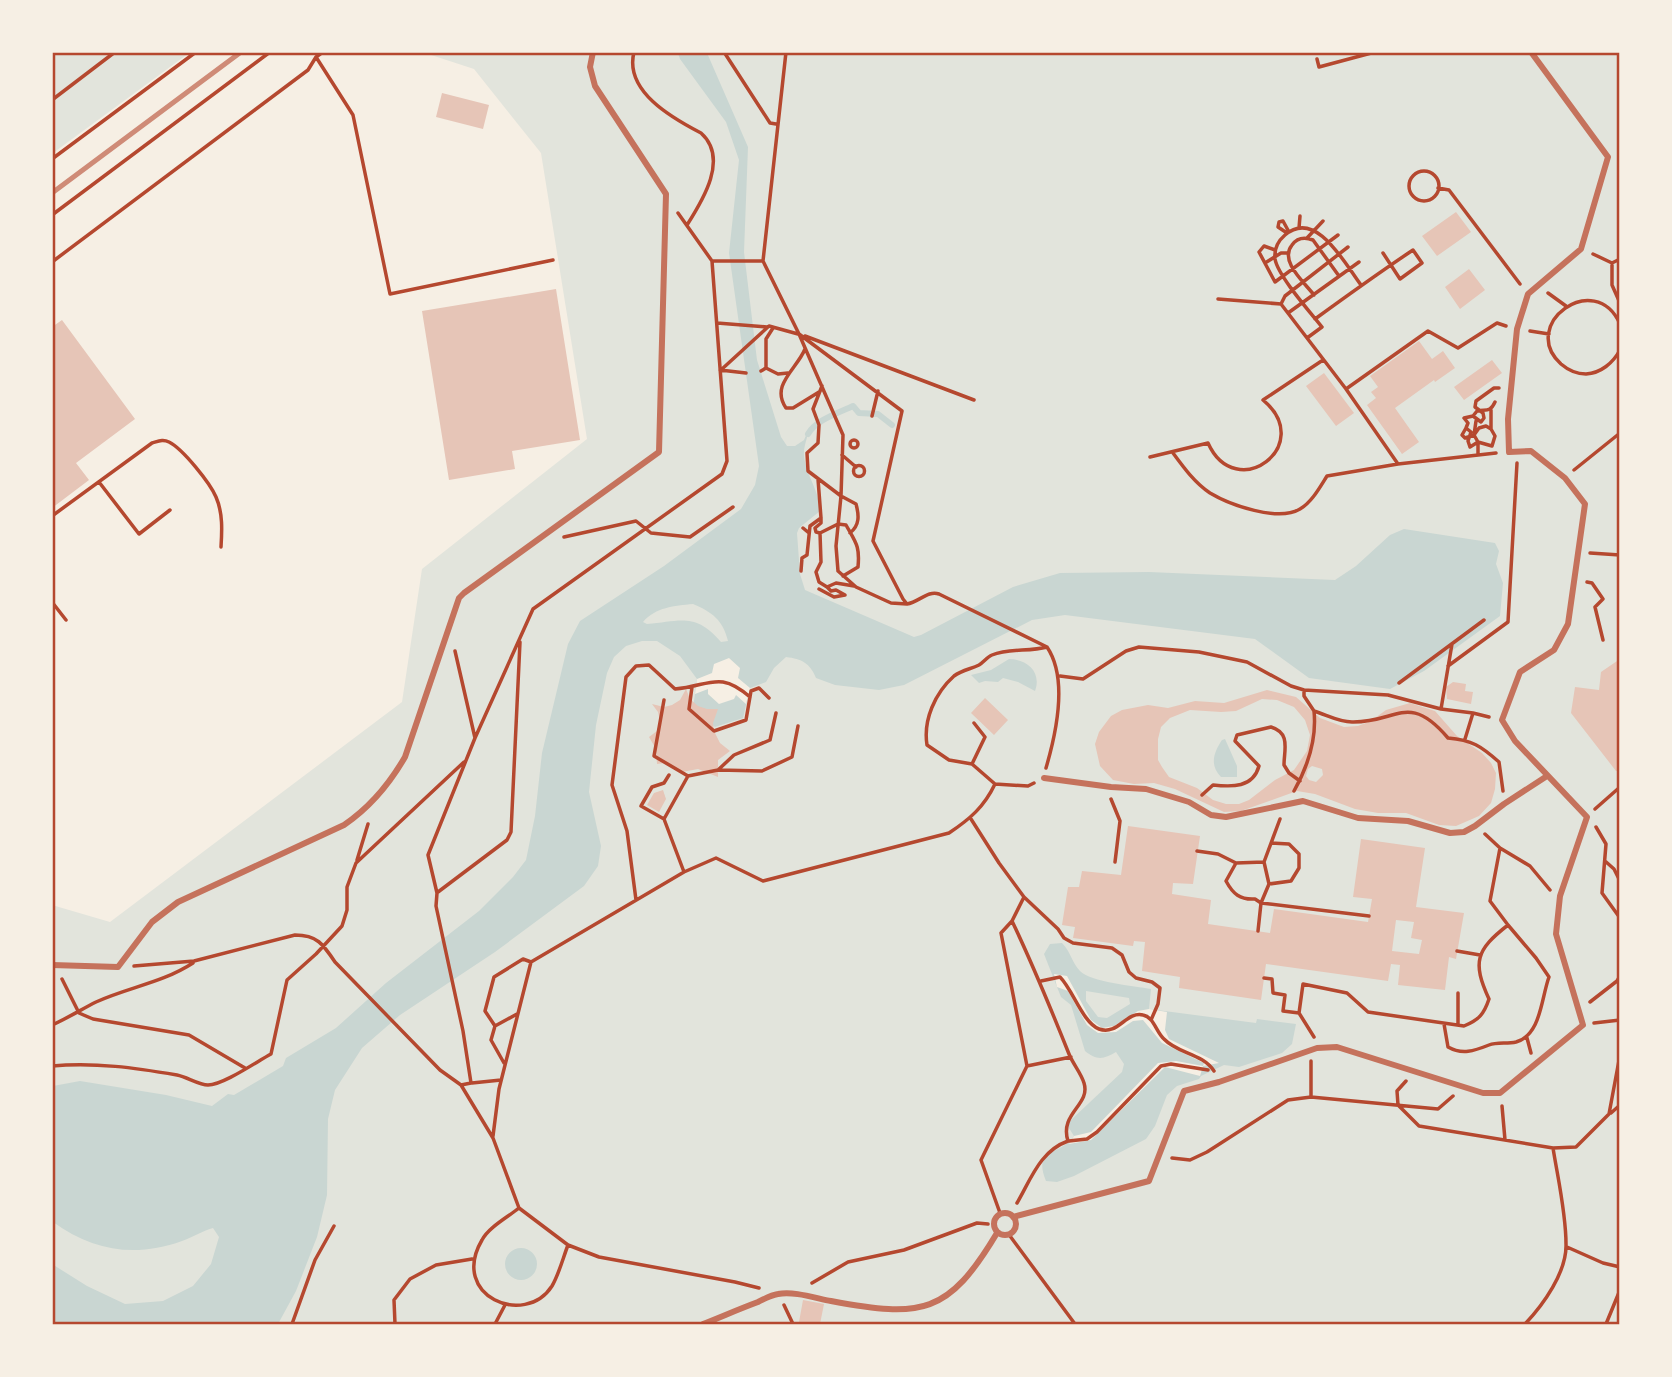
<svg xmlns="http://www.w3.org/2000/svg" width="1672" height="1377" font-family="'Archivo Narrow',sans-serif">
	<rect width="100%" height="100%" fill="#f6efe4"/>
	<!-- green -->
	<path fill="#e2e4dc" d="M53 53H189L53 153Z
		M425 53H1619V1324H53L52 905 110 922 402 702 422 569 587 439 541 153 474 69Z"/>
	<!-- water -->
	<path fill="#c9d6d2" fill-rule="evenodd" d="M678 53H707L748 147 744 252 757 360 781 437 787 446H795L804 440 809 428C808 437 803 447 804 456 806 476 819 489 820 511L799 528 797 533 800 574 805 590 914 637 921 635 1013 587 1060 573 1149 572 1335 580 1356 566 1390 535 1404 529 1495 543 1499 551 1496 564 1503 583 1500 616 1424 671 1390 689 1309 678 1255 639 1065 615 1032 620 904 685 879 690 835 685 816 678C810 663 802 659 786 657L774 668 766 682 750 688 743 718 715 727 693 708 697 679 680 656 657 641H642L626 646 614 657 607 673 596 725 589 792 601 846 598 866 584 886 495 952 400 1015 362 1048 335 1090 328 1119 327 1195 317 1237 296 1291 278 1324H53L52 1264 87 1286 125 1304 163 1301 193 1286 211 1264 219 1237 213 1228C202 1231 193 1237 182 1241 135 1258 93 1251 53 1222V1086L80 1081 166 1095 212 1106 228 1094 234 1095 283 1066 286 1058 336 1028 386 983 479 911 513 877 526 860 535 816 542 753 568 644 580 621 664 566 741 509 755 485 759 466 729 253 739 160 726 122 680 59ZM693 604C712 612 723 620 728 641L721 642C696 612 680 621 647 624L643 622C656 607 674 606 693 604Z
		M1009 659C1027 659 1042 672 1035 691L1018 682 1003 678 998 682 985 681 979 683 971 675 991 670Z
		M1225 739 1237 766V777H1221C1209 765 1214 752 1222 740Z
		M1062 943C1071 952 1072 963 1080 971 1090 982 1135 986 1151 989L1149 1009 1256 1023 1257 1019 1296 1024 1292 1044 1282 1053 1239 1067 1224 1065 1201 1076 1199 1079 1177 1086 1167 1095 1155 1126 1146 1139 1074 1176 1057 1182 1046 1181C1032 1147 1061 1156 1074 1136L1067 1125 1072 1119 1122 1072 1124 1064 1116 1052C1104 1059 1097 1061 1085 1051L1071 1005 1061 997 1044 954 1050 944ZM1086 991 1129 998 1130 1004 1107 1018 1098 1017 1086 1001Z
		M505 1264a16 16 0 1 1 32 0a16 16 0 1 1-32 0Z"/>
	<!-- pier -->
	<path fill="#f6efe4" d="M729 658 740 668 738 678 750 688 746 704 736 695 734 699 719 704 708 694V689L695 694 697 679 712 673 714 664Z
		M1054 974 1067 976 1091 1020 1102 1028 1114 1026 1138 1011 1149 1009 1167 1012 1165 1030 1169 1039 1219 1063 1203 1066 1200 1076 1165 1067 1091 1140 1069 1144 1074 1136 1091 1132 1158 1063 1176 1061 1203 1066 1204 1063 1162 1043 1143 1020 1133 1021 1116 1032 1098 1033 1087 1025 1068 991 1057 987Z"/>
	<g fill="none" stroke-linecap="round" stroke-linejoin="round">
		<!-- stream -->
		<path stroke="#c9d6d2" stroke-width="6" d="M808 434C816 420 838 413 853 406L859 413 878 414 892 425"/>
	</g>
	<!-- building -->
	<path fill="#e6c5b7" fill-rule="evenodd" d="M442 93 489 105 483 129 436 117Z
		M1456 212 1471 232 1437 256 1422 236Z
		M1469 269 1485 290 1460 309 1445 287Z
		M556 289 580 440 512 451 515 469 449 480 422 311Z
		M62 320 135 419 76 463 89 480 52 508V327Z
		M1419 341 1432 359 1443 351 1455 368 1435 382 1434 380 1395 408 1419 442 1402 454 1367 405 1376 398 1371 392 1378 387 1370 376Z
		M1492 360 1502 373 1464 400 1454 387Z
		M1324 373 1354 413 1336 426 1306 386Z
		M1620 659V771H1616L1571 713 1575 687 1599 690 1601 672Z
		M1453 682 1466 684 1465 691 1473 692 1471 704 1447 699 1446 687Z
		M686 689 690 699 698 706 707 709H718L713 723 714 731 720 743 730 751 718 760V777L698 769 682 772 665 763 657 764 656 749 649 737 657 731 660 721 658 712 652 704 664 707 672 705 680 700Z
		M1267 690 1296 697 1320 718 1344 727 1358 726 1371 721 1386 710 1410 703 1435 711 1457 736 1482 753 1491 763 1496 773 1495 789 1491 803 1479 816 1456 826 1439 825 1406 813H1378L1355 809 1315 794 1297 791 1241 811 1224 812 1175 789 1154 783 1134 784 1113 780 1100 766 1095 744 1099 732 1111 716 1122 710 1148 705 1168 708 1195 701 1224 703ZM1262 699 1277 700 1294 707 1305 720 1310 735 1307 751 1294 770 1275 780 1249 800 1239 804H1226L1213 800 1197 788 1169 777 1162 767 1158 760V739L1161 727 1170 718 1190 710 1221 712 1236 711ZM1312 766 1322 769 1323 775 1316 782 1309 780 1306 776 1308 769Z
		M985 698 1008 720 994 735 971 713Z
		M663 790 666 799 659 812 647 805 654 793Z
		M1128 826 1200 836 1193 884 1173 883 1172 894 1211 900 1208 924 1270 933 1274 909 1368 922 1372 899 1353 897 1361 839 1425 848 1416 907 1464 913 1456 959 1449 957 1445 990 1398 985 1400 965 1391 964 1388 981 1266 964 1261 1000 1179 988 1180 977 1142 971 1145 942 1134 941 1133 946 1073 938 1075 927 1062 925 1068 887H1079L1082 871 1121 875ZM1396 920 1414 922 1411 938 1422 940 1419 954 1392 951Z
		M803 1300 824 1304 820 1324 799 1322Z"/>
	<g fill="none" stroke-linecap="round" stroke-linejoin="round">
		<!-- path -->
		<path stroke="#b5482f" stroke-width="3.5" d="M634 52C624 91 672 118 701 133 729 158 703 200 687 225
			M724 52 770 123 776 124
			M316 57 353 115 390 294 553 260
			M1317 59 1319 67 1375 52
			M52 100 115 52
			M52 159 196 52
			M1409 186a15 15 0 1 1 30 0a15 15 0 1 1-30 0Z
			M1438 188 1449 190 1520 284
			M678 213 712 261H763L786 52
			M52 215 270 52
			M1299 228 1300 216
			M1287 233 1278 227 1279 222 1283 221 1289 232
			M1307 238 1323 221
			M1275 250 1264 246 1259 252 1275 282 1338 235
			M1593 254 1612 263 1620 259
			M712 261 727 461 722 474 533 609 475 738 428 855 437 893 436 906 463 1031 471 1083 461 1085 493 1138 519 1208 568 1245 599 1257 735 1282 759 1288
			M763 261 799 334 843 435 841 496 836 546 838 571 856 587 891 603 907 604
			M52 262 308 70 316 57 323 52
			M1265 263 1281 253H1288
			M1612 263V285L1620 303
			M1548 293 1566 306
			M1314 295C1304 282 1279 261 1292 245 1297 238 1305 237 1313 240L1339 276
			M1218 299 1281 304 1346 389 1398 464 1496 453
			M1281 304 1285 296 1348 247
			M1288 313 1359 262
			M1315 319C1348 295 1380 272 1413 250L1422 263 1400 279 1383 253
			M717 323 767 327
			M1620 324C1595 268 1518 325 1561 364 1568 370 1576 374 1586 374 1601 373 1613 363 1620 350
			M1530 331 1549 334
			M799 334 902 411 873 541 903 599 907 604C919 602 928 590 939 594L1047 647C1068 678 1056 734 1046 768
			M805 336 974 400
			M1307 338 1322 327C1310 312 1278 276 1275 259 1274 250 1278 241 1285 235 1316 208 1345 264 1361 285
			M805 349C797 369 770 385 786 408H793L819 392
			M766 368 778 374 788 373
			M722 369 769 326 798 334
			M720 370 746 373
			M761 371 766 368V339L773 328
			M822 386 813 409 819 425 818 443 807 453 808 471 841 496 856 504C859 515 860 525 850 533
			M1346 389 1428 331 1458 348 1497 323 1506 326
			M872 416 878 391
			M1473 416 1477 411C1486 409 1490 413 1495 402
			M1466 428 1462 435 1465 438 1474 435 1479 428 1486 426 1491 429 1495 436 1492 446 1478 442 1474 435 1476 421
			M1491 429V410
			M850 444a4 4 0 1 1 8 0a4 4 0 1 1-8 0Z
			M1173 453C1184 468 1195 483 1210 493 1230 505 1278 522 1300 509 1312 502 1320 487 1327 476L1398 464
			M842 455 856 467
			M1478 455V442L1470 447 1468 441 1471 432 1466 428 1468 423 1464 418 1473 416 1481 422 1484 418 1483 413 1475 407 1476 401 1494 388H1499
			M1150 457 1208 443C1236 505 1317 445 1263 400L1323 360
			M853.5 471a5.5 5.5 0 1 1 11 0a5.5 5.5 0 1 1-11 0Z
			M1574 470 1620 433
			M818 479 821 518V523L815 528 816 532 820 533 838 524 846 525C856 543 860 546 858 567L843 576
			M99 482 139 534 170 510
			M52 516 152 443C159 441 163 439 169 442 183 449 210 483 216 497 223 513 222 531 221 547
			M803 528 809 533
			M820 533 821 562 816 572 819 582 827 587 836 583 854 586
			M564 537 636 521 651 533 690 537 733 507
			M1590 553 1620 555
			M801 571 802 558 807 555 810 526 821 518
			M1587 582 1592 583 1603 599 1595 607 1603 640
			M819 589 834 597 845 595 836 590 831 591 827 587
			M52 602 66 620
			M455 651 475 738
			M1448 666 1508 622 1517 463
			M1060 676 1083 679 1126 651 1139 647 1199 652 1247 662 1291 686 1304 690 1388 695 1441 709 1473 713
			M1399 683 1484 620
			M692 687 689 709 714 731 746 720 751 691 759 688 769 698
			M1304 690V696L1314 711
			M664 700 654 756 688 776
			M1441 709 1452 644
			M1465 739 1473 713 1489 717
			M972 764 985 737 974 723
			M718 770 762 771 792 757 798 726
			M995 784 972 764 949 760 927 745C923 720 935 693 954 676 962 670 971 669 979 665 984 662 987 657 992 655 1009 648 1029 652 1047 647
			M1294 791C1308 766 1317 740 1314 711 1327 715 1339 722 1352 722 1397 723 1408 691 1448 738 1472 740 1481 746 1499 762L1503 791
			M1202 795 1213 785C1232 787 1253 788 1259 766L1235 741 1237 735 1271 727C1291 733 1284 750 1284 765L1289 773 1300 781
			M1111 799 1120 821 1115 862
			M1595 809 1620 787
			M664 819 641 806 652 787 664 783 669 775
			M971 819 999 863 1024 897 1012 921C1033 965 1051 1009 1069 1054 1073 1064 1081 1073 1084 1083 1091 1105 1059 1113 1068 1141 1040 1151 1031 1179 1017 1203
			M1596 827 1606 844 1602 893 1620 918
			M1485 834 1500 848 1530 866 1550 890
			M1197 851 1218 854 1236 863 1264 862
			M357 860 368 824
			M1605 861 1614 869 1620 881
			M1236 863 1226 881C1233 894 1240 900 1255 899L1261 903 1369 916
			M684 872 664 819 688 776 718 770 734 755 770 740 776 713
			M1269 884 1291 881 1299 868V854L1289 844 1271 843
			M438 892 507 840 511 832 520 642
			M1024 897 1058 929 1064 938 1073 943 1112 948 1122 955 1129 972 1136 978 1152 982 1160 988 1158 1004 1151 1020
			M636 900 627 831 612 785 626 677 636 666 649 665 675 689C710 686 719 670 750 697
			M1258 931 1261 903 1269 884 1264 862 1280 819
			M1457 951 1480 955
			M134 966 194 961 295 935C317 935 323 944 335 962L440 1070 461 1085
			M1264 978 1272 979 1273 993 1285 995 1283 1011 1299 1013
			M62 979 79 1013 93 1019 189 1035 245 1068
			M1041 981 1060 977C1073 990 1083 1023 1099 1029 1118 1036 1126 1011 1143 1015 1154 1017 1156 1032 1164 1039 1178 1054 1202 1053 1214 1071
			M1458 993V1025
			M1590 1002 1617 981 1620 976
			M1594 1023 1620 1020
			M1444 1024 1448 1047C1462 1055 1474 1051 1489 1045 1497 1042 1507 1044 1516 1042 1541 1035 1541 999 1549 977L1536 958 1508 925
			M52 1025C68 1018 82 1009 96 1002 129 987 162 983 193 963
			M495 1026 485 1011 494 977 523 959 531 962
			M1314 1037 1299 1013 1303 984 1347 993 1368 1012 1464 1026C1479 1020 1484 1014 1489 999 1472 962 1476 950 1508 925L1490 901 1500 848
			M1527 1038 1531 1053
			M504 1063 491 1040 495 1026 517 1014
			M52 1066C95 1062 136 1068 177 1075 187 1077 199 1085 208 1085 223 1085 256 1062 271 1054L287 980 316 954 342 926 347 910V887L356 863 464 762
			M1027 1066 1071 1057
			M1406 1081 1397 1091 1398 1105 1419 1126 1553 1148 1576 1147 1609 1114 1620 1055
			M472 1083 501 1080
			M1311 1097 1438 1109 1453 1096
			M1502 1106 1505 1140
			M1611 1113 1620 1105
			M493 1136 499 1089 531 962 684 872 716 858 763 881 949 833C970 819 984 807 995 784L1028 786 1034 783
			M1069 1141 1087 1139 1097 1132 1161 1066 1171 1064 1208 1070
			M1172 1158 1190 1160 1207 1152 1288 1100 1311 1097V1061
			M519 1208C508 1217 489 1227 482 1240 449 1296 525 1328 552 1286 559 1274 563 1258 568 1245
			M1000 1213 981 1160 1027 1066 1001 933 1012 921
			M1010 1236 1075 1324
			M1567 1247 1603 1263 1620 1267
			M812 1283 848 1262 904 1250 977 1223 988 1224
			M784 1305 793 1324
			M292 1324 315 1260 334 1226
			M395 1324 394 1300 410 1279 436 1265 472 1259
			M400 1324H404
			M495 1324 505 1305
			M1525 1324C1543 1305 1567 1272 1566 1244 1566 1213 1558 1179 1553 1148
			M1606 1324 1620 1290"/>
		<!-- pedestrian -->
		<path stroke="#c5725c" stroke-width="6" d="M1044 778 1111 787 1146 789 1189 802 1211 815 1226 817 1303 801 1358 818 1408 821 1450 833 1464 832 1475 826 1504 804 1547 776
			M52 965 118 967 152 922 178 902 344 825C369 808 390 783 405 757L459 598 464 593 659 452 666 194 595 86 590 67 593 52
			M994 1224a11 11 0 1 1 22 0a11 11 0 1 1-22 0Z
			M1013 1217 1149 1181 1184 1091 1219 1082 1317 1048 1337 1047 1483 1093H1500L1583 1025 1556 934 1560 896 1587 817 1515 741 1502 720 1520 672 1554 650 1568 624 1585 504 1565 478 1531 451 1509 452 1508 419 1517 329 1528 294 1581 249 1608 157 1531 52
			M703 1324C721 1317 739 1309 758 1302 764 1299 771 1295 778 1294 794 1291 815 1298 831 1301 922 1318 948 1315 997 1233"/>
		<!-- rail -->
		<path stroke="#cf8b77" stroke-width="5" d="M52 193 241 52"/>
	</g>
	<!-- border -->
	<rect width="1672" height="1377" fill="none" stroke="#f6efe4" stroke-width="108"/>
	<rect x="54" y="54" width="1564" height="1269" fill="none" stroke="#b5482f" stroke-width="2.5"/>
</svg>
